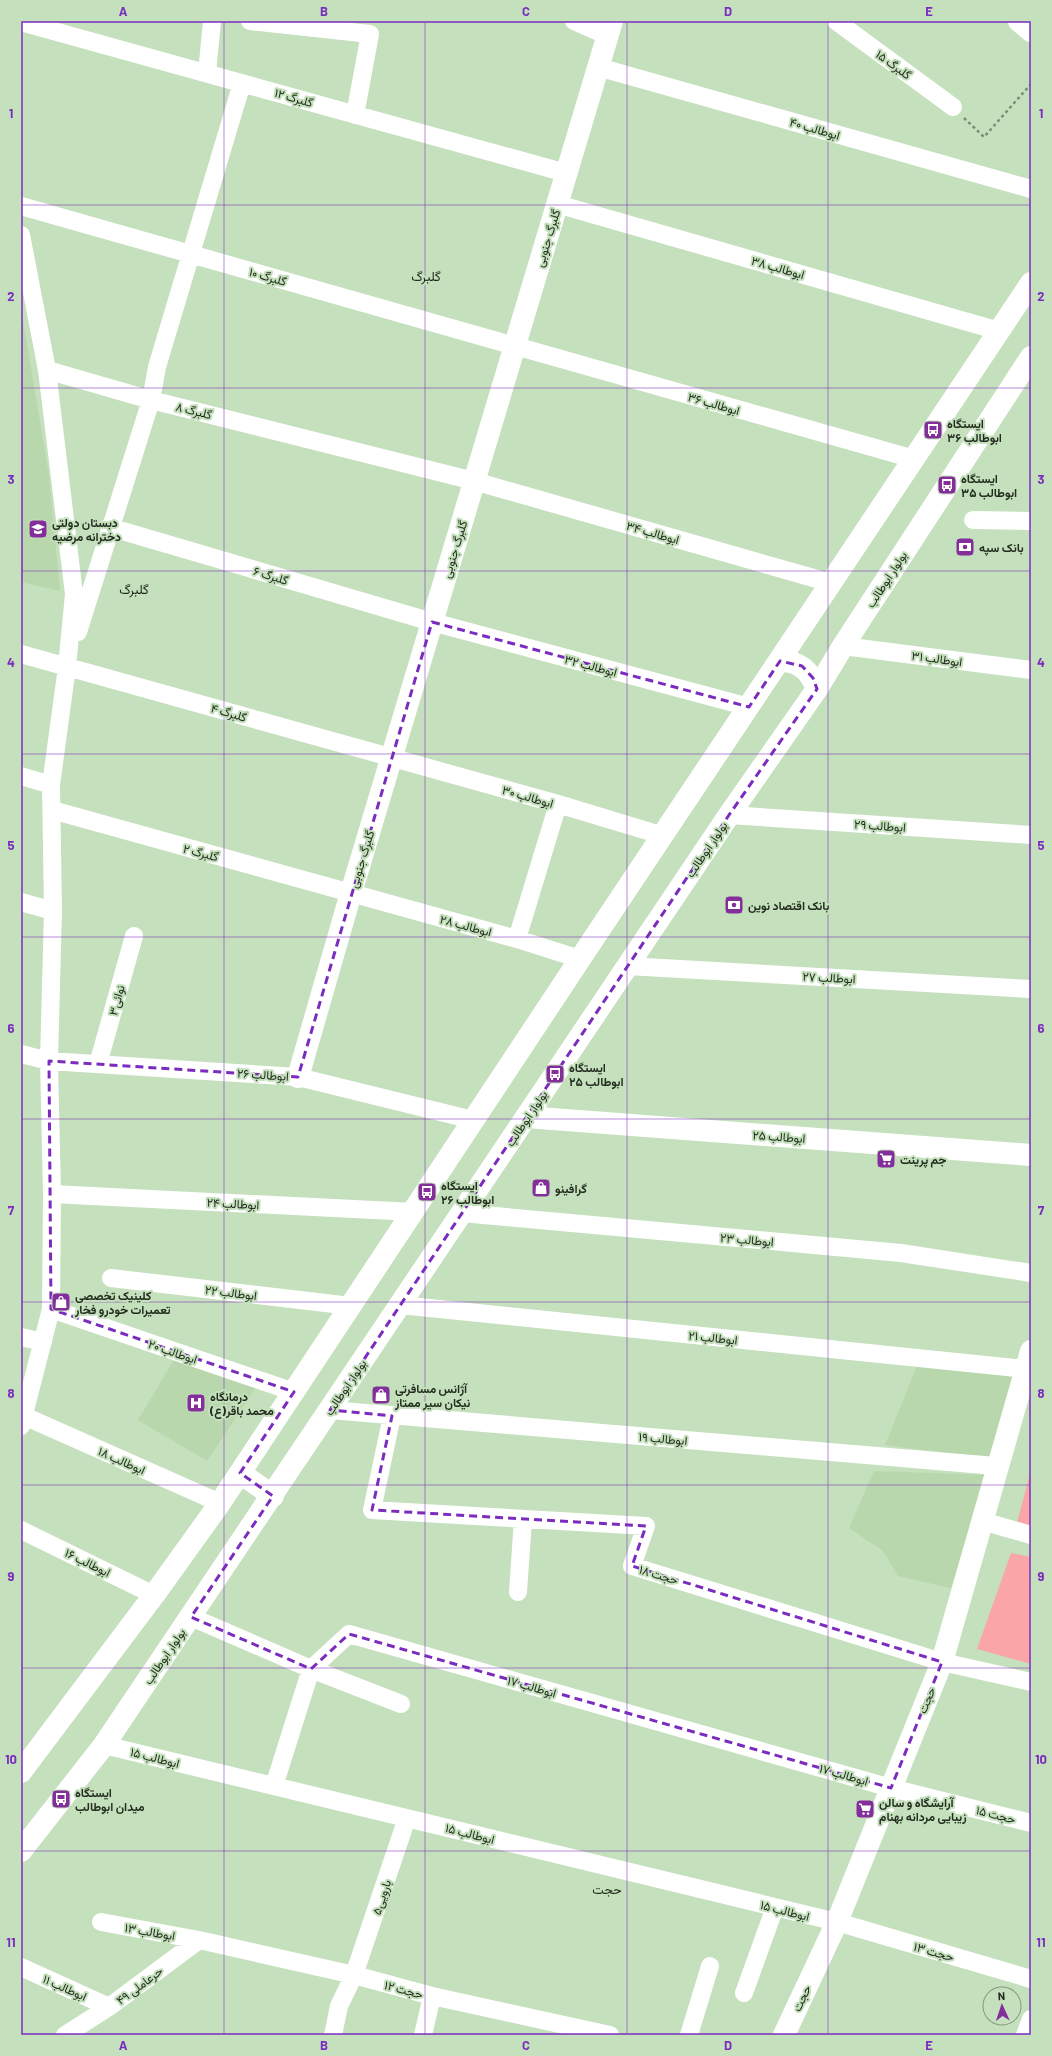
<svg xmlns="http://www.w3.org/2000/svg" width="1052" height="2056" font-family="Barlow,Vazirmatn,sans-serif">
	<rect width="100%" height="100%" fill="#c5e0bc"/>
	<!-- built -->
	<path fill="#b8d7ad" d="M21 308 49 476 60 591 21 582Z
		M175 1358 256 1387 207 1461 138 1420Z
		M917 1366 1017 1376 989 1458 885 1445Z
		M874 1471 986 1475 951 1588 898 1576 883 1551 849 1528Z"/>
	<!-- green -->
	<path fill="#faa6a8" d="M1031 1470V1527L1017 1523Z
		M1011 1553 1031 1557V1664L977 1649Z"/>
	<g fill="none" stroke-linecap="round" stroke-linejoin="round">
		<!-- path -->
		<path stroke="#7a8d73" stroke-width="2.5" stroke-dasharray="3 3" stroke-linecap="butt" d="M964 118 984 137 1031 84"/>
		<!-- minor -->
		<path stroke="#fff" stroke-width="18" d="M250 21 370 34 355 115
			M574 21 608 36
			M836 21 953 107
			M21 22 566 173
			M598 67 1031 189
			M207 73 212 21
			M557 204 999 331
			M21 206 914 459
			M21 235 47 370 151 400 474 481 831 583
			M973 520 1031 521
			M109 527 432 622 749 707
			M78 632 151 400 157 367 242 83
			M843 646 1031 670
			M21 654 558 804 664 836
			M21 776 51 785
			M52 810 517 939 580 959
			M729 815 1031 835
			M21 902 53 911
			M517 939 558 804
			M627 966 1031 989
			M21 1054 49 1061 298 1077 473 1120
			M98 1064 134 936
			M52 1194 414 1212
			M462 1213 901 1253 1031 1273
			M111 1278 351 1306
			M400 1305 1026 1369
			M51 1309 294 1392
			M21 1337 43 1342
			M330 1410 996 1466
			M24 1416 220 1503
			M392 1416 372 1510 646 1526 632 1566 942 1662 1031 1682
			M21 1426 51 1309 52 1194 49 1061 53 911 51 785 67 667 74 594 47 370
			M982 1521 1031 1535
			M21 1530 154 1595
			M518 1592 523 1519
			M191 1617 311 1669 401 1704
			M311 1669 349 1634 891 1788 1031 1823
			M104 1745 837 1922 1031 1979
			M274 1786 311 1669
			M101 1922 199 1940 354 1975 432 1996 610 2035
			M21 1967 109 2007
			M744 1993 775 1907
			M65 2035 109 2007 199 1940
			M333 2035 339 2006 354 1975 407 1818
			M423 2035 432 1996
			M689 2035 710 1966
			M1025 2035 1031 2019"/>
		<!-- tertiary -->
		<path stroke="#fff" stroke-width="22" d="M298 1077 351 893 612 21
			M526 1117 1031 1155
			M784 2035 837 1922 942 1662 1031 1351"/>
		<!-- secondary -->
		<path stroke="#fff" stroke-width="22" d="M780 661C800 661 810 671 817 689
			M240 1473 273 1496
			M21 1772 154 1595 220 1503 580 959 1031 283
			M21 1851 104 1745 729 815 817 689 843 646 1031 357"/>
		<!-- primary -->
		<path stroke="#fff" stroke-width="22" d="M1019 21 1031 31"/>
	</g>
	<!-- marked area -->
	<path fill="none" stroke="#7b2cbf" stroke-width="3" stroke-dasharray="8 5" stroke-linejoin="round" d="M432 622 749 707 780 661 802 666 813 678 817 689 729 815 330 1410 392 1416 372 1510 646 1526 632 1566 942 1662 891 1788 349 1634 311 1669 191 1617 273 1496 240 1473 294 1392 51 1309 49 1061 298 1077Z"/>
	<!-- grid -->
	<path fill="none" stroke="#7b2cbf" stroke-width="1" stroke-opacity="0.55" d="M224 21V2035M425 21V2035M627 21V2035M828 21V2035M21 205H1031M21 388H1031M21 571H1031M21 754H1031M21 937H1031M21 1119H1031M21 1302H1031M21 1485H1031M21 1668H1031M21 1851H1031"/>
	<!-- icons -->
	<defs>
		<g id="bus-square" transform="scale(1)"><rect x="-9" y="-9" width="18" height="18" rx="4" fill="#842e9c" stroke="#c5e0bc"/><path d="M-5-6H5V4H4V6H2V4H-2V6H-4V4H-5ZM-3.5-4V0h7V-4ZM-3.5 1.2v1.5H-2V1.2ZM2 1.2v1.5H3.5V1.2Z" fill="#fff"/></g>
		<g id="school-square" transform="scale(1)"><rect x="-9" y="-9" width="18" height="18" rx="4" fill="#842e9c" stroke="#c5e0bc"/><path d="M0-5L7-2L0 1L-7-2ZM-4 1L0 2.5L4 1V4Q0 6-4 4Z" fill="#fff"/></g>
		<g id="bank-square" transform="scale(1)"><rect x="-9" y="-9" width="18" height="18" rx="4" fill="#842e9c" stroke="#c5e0bc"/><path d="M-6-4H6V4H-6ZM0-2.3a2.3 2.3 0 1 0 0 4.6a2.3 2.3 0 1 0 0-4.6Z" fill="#fff"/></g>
		<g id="supermarket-square" transform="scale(1)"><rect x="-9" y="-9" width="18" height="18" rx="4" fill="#842e9c" stroke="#c5e0bc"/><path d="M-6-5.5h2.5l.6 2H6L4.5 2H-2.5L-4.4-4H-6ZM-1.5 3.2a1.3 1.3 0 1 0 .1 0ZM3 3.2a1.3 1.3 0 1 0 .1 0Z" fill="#fff"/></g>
		<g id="shop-square" transform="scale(1)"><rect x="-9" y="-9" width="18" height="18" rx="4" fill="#842e9c" stroke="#c5e0bc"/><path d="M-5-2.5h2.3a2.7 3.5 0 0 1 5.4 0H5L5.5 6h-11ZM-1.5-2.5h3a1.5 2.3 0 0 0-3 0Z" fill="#fff"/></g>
		<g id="hospital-square" transform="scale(1)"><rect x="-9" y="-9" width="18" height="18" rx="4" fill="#842e9c" stroke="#c5e0bc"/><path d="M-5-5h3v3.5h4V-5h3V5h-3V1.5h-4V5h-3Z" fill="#fff"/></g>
	</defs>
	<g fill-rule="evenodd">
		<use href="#bus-square" x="933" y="430"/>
		<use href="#bus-square" x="947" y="485"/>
		<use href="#school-square" x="38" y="529"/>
		<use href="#bank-square" x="965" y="547"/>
		<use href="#bank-square" x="734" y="905"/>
		<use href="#bus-square" x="555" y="1074"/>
		<use href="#supermarket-square" x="886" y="1159"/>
		<use href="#shop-square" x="541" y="1188"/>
		<use href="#bus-square" x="427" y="1192"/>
		<use href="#shop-square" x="61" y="1302"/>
		<use href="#shop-square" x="381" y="1395"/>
		<use href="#hospital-square" x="196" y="1403"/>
		<use href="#bus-square" x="61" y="1799"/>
		<use href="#supermarket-square" x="865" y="1809"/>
	</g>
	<g text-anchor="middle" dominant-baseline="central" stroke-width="4" stroke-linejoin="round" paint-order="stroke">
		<!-- street labels -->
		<g font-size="12" fill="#232d1f" stroke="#c5e0bc">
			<text transform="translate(894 64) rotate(36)">گلبرگ ۱۵</text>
			<text transform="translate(294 97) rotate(16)">گلبرگ ۱۲</text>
			<text transform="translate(815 128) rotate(16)">ابوطالب ۴۰</text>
			<text transform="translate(547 238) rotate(-73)">گلبرگ جنوبی</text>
			<text transform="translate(778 267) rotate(16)">ابوطالب ۳۸</text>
			<text transform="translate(268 276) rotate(16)">گلبرگ ۱۰</text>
			<text transform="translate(714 403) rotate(16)">ابوطالب ۳۶</text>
			<text transform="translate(194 410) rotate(14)">گلبرگ ۸</text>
			<text transform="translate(653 532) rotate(16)">ابوطالب ۳۴</text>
			<text transform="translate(454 549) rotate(-73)">گلبرگ جنوبی</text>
			<text transform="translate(271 575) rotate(17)">گلبرگ ۶</text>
			<text transform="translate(886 579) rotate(-57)">بولوار ابوطالب</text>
			<text transform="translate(937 658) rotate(8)">ابوطالب ۳۱</text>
			<text transform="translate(591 665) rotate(15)">ابوطالب ۳۲</text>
			<text transform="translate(229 712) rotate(16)">گلبرگ ۴</text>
			<text transform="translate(528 796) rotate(16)">ابوطالب ۳۰</text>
			<text transform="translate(880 825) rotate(4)">ابوطالب ۲۹</text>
			<text transform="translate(706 849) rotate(-56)">بولوار ابوطالب</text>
			<text transform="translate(201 852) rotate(15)">گلبرگ ۲</text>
			<text transform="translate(361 859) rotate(-73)">گلبرگ جنوبی</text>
			<text transform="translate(466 925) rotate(15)">ابوطالب ۲۸</text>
			<text transform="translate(829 977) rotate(3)">ابوطالب ۲۷</text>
			<text transform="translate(116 1000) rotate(-75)">نوائی۳</text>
			<text transform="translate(263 1074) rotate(4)">ابوطالب ۲۶</text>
			<text transform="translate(526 1118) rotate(-56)">بولوار ابوطالب</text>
			<text transform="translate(779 1136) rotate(4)">ابوطالب ۲۵</text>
			<text transform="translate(233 1203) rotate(3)">ابوطالب ۲۴</text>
			<text transform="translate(747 1239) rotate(5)">ابوطالب ۲۳</text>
			<text transform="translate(231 1292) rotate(7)">ابوطالب ۲۲</text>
			<text transform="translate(713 1337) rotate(6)">ابوطالب ۲۱</text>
			<text transform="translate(173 1351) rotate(19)">ابوطالب ۲۰</text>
			<text transform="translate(345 1387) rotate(-56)">بولوار ابوطالب</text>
			<text transform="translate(663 1438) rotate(5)">ابوطالب ۱۹</text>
			<text transform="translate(122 1460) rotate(24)">ابوطالب ۱۸</text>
			<text transform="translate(88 1562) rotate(26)">ابوطالب ۱۶</text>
			<text transform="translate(659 1574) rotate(17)">حجت ۱۸</text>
			<text transform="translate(164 1656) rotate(-56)">بولوار ابوطالب</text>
			<text transform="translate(532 1686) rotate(16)">ابوطالب ۱۷</text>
			<text transform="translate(926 1700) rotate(-68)">حجت</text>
			<text transform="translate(155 1757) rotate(14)">ابوطالب ۱۵</text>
			<text transform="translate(844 1774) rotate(16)">ابوطالب ۱۷</text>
			<text transform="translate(996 1814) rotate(14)">حجت ۱۵</text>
			<text transform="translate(470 1833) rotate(14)">ابوطالب ۱۵</text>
			<text transform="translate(381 1897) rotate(-72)">بارویی۵</text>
			<text transform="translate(785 1910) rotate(14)">ابوطالب ۱۵</text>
			<text transform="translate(150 1931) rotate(10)">ابوطالب ۱۳</text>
			<text transform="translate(934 1951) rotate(16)">حجت ۱۳</text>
			<text transform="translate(139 1985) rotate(-37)">حرعاملی ۴۹</text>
			<text transform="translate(65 1987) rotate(24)">ابوطالب ۱۱</text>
			<text transform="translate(404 1989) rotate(15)">حجت ۱۲</text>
			<text transform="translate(801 1998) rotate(-65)">حجت</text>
		</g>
		<!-- poi labels -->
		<g font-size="12" font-weight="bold" fill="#232d1f" stroke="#c5e0bc" text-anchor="start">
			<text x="947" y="423">ایستگاه<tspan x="947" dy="14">ابوطالب ۳۶</tspan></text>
			<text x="961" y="478">ایستگاه<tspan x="961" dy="14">ابوطالب ۳۵</tspan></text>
			<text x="52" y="522">دبستان دولتی<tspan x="52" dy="14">دخترانه مرضیه</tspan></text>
			<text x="979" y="547">بانک سپه</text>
			<text x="748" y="905">بانک اقتصاد نوین</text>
			<text x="569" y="1067">ایستگاه<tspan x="569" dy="14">ابوطالب ۲۵</tspan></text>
			<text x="900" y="1159">جم پرینت</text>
			<text x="441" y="1185">ایستگاه<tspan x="441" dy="14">ابوطالب ۲۶</tspan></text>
			<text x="555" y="1188">گرافینو</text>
			<text x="75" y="1295">کلینیک تخصصی<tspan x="75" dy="14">تعمیرات خودرو فخار</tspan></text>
			<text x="395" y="1388">آژانس مسافرتی<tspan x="395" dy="14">نیکان سیر ممتاز</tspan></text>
			<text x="210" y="1396">درمانگاه<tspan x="210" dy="14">محمد باقر(ع)</tspan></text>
			<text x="75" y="1792">ایستگاه<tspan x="75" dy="14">میدان ابوطالب</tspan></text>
			<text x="879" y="1802">آرایشگاه و سالن<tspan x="879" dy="14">زیبایی مردانه بهنام</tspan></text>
		</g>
		<!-- neighbourhood labels -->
		<g font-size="13" fill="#232d1f" stroke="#c5e0bc">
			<text x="426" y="276">گلبرگ</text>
			<text x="134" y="589">گلبرگ</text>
			<text x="607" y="1889">حجت</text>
		</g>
	</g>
	<!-- border -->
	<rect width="1052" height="2056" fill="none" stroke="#c5e0bc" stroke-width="44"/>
	<!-- north arrow -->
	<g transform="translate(1002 2006) rotate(357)"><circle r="19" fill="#c5e0bc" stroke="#84987d"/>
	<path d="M0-3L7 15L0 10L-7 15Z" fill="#842e9c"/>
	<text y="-6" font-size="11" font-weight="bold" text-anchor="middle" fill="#232d1f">N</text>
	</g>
	<rect x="22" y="22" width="1008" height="2012" fill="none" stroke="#7b2cbf" stroke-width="1.5"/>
	<g font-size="13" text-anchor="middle" font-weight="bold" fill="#7b2cbf">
		<text x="123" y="16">A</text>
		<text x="324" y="16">B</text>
		<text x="526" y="16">C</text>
		<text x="728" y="16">D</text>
		<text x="929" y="16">E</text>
		<text x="11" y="118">1</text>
		<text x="1041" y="118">1</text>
		<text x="11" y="301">2</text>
		<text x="1041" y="301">2</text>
		<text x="11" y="484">3</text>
		<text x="1041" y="484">3</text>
		<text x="11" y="667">4</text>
		<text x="1041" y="667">4</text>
		<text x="11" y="850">5</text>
		<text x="1041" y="850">5</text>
		<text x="11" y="1033">6</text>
		<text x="1041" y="1033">6</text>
		<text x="11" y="1215">7</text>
		<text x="1041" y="1215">7</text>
		<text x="11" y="1398">8</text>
		<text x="1041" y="1398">8</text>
		<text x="11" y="1581">9</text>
		<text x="1041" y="1581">9</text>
		<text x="11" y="1764">10</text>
		<text x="1041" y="1764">10</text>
		<text x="11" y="1947">11</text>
		<text x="1041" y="1947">11</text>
		<text x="123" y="2050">A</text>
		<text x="324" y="2050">B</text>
		<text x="526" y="2050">C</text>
		<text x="728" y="2050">D</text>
		<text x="929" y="2050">E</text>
	</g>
</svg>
